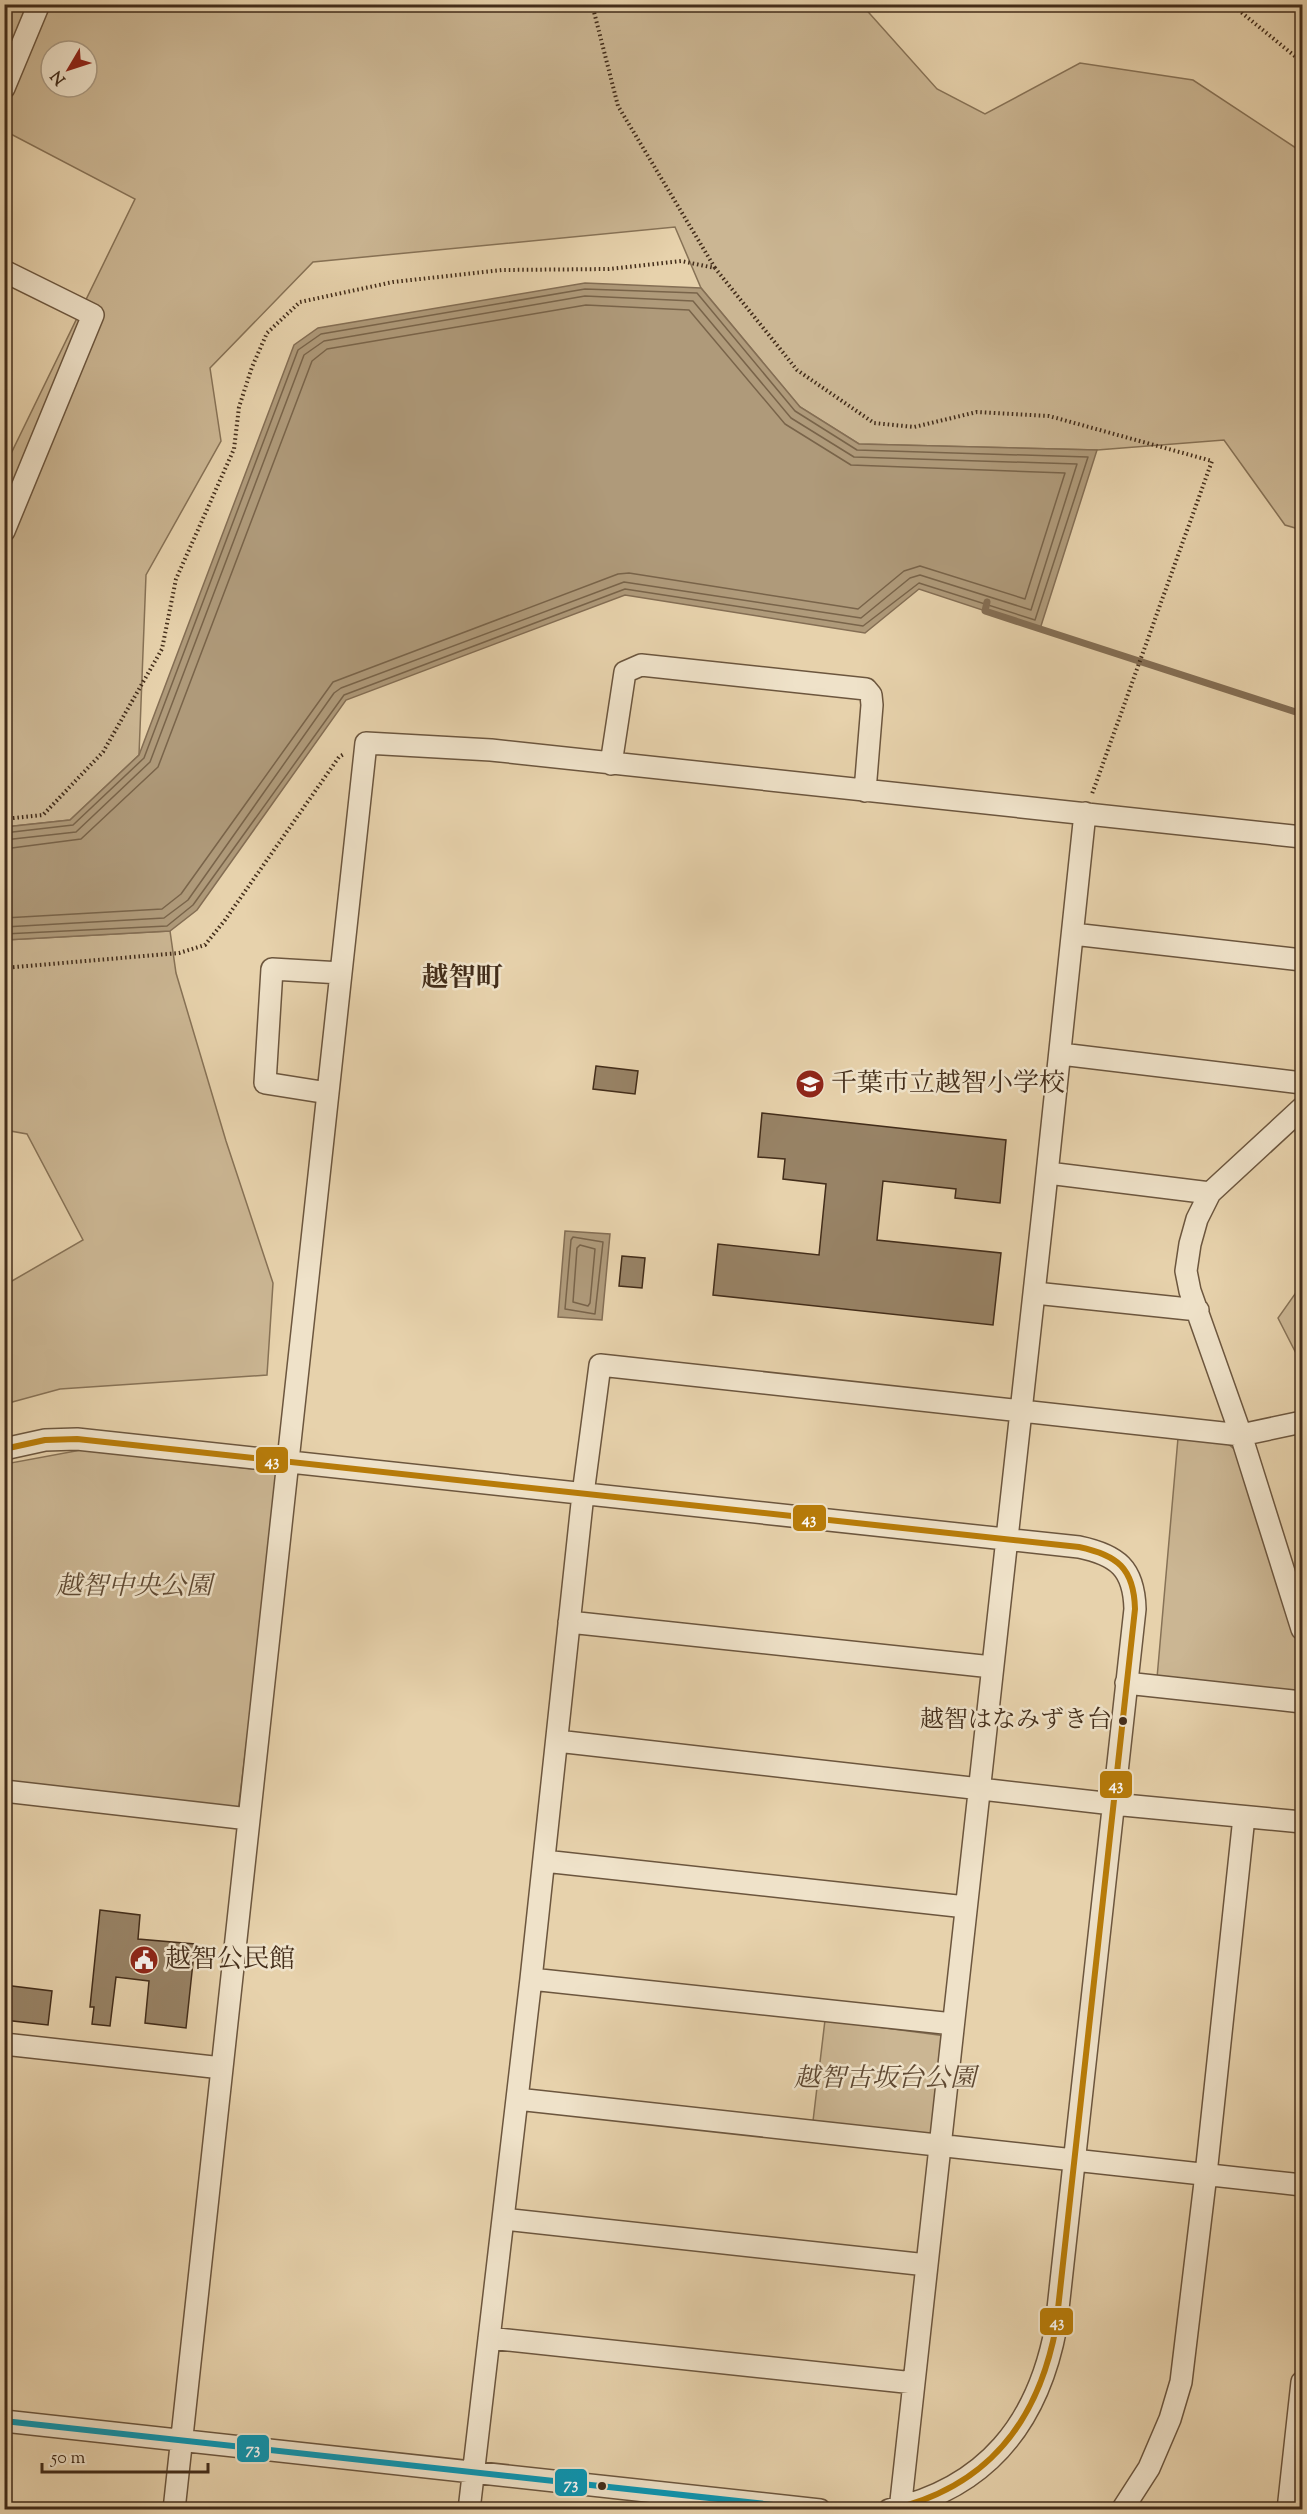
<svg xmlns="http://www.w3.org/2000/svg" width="1307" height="2514" font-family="'Sorts Mill Goudy','Noto Serif JP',serif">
	<rect width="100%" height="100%" fill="#e7d2ac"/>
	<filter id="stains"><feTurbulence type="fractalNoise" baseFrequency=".00333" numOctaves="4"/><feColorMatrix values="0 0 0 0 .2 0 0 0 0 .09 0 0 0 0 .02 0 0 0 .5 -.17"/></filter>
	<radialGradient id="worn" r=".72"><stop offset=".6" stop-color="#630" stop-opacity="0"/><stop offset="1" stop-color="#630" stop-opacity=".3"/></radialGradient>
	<!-- green -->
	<path fill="#cbb693" stroke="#877256" stroke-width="1.5" fill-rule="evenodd" d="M5 5H862L937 89 985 114 1080 63 1193 80 1302 152V530L1285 525 1224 440 1097 450 859 444 800 407 701 288 675 227 313 262 210 368 221 441 146 575 139 755 70 820 5 827 4 468 135 199 5 131ZM51 51H87V87H51Z
		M170 931 176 973 226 1141 273 1283 267 1375 60 1389 5 1404V1285L83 1240 27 1134 5 1130V940Z
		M1302 1284V1365L1278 1318Z
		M1178 1438 1228 1444 1238 1452 1302 1647V1692L1157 1678Z
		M81 1450 280 1472 238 1812 5 1784V1464Z
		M825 2020 946 2036 936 2135 813 2121Z"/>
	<!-- water -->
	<path fill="#af9a7a" stroke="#846e54" stroke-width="1.5" d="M585 283 701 288 800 407 859 444 1097 450 1040 629 919 589 865 633 625 595 346 700 197 910 170 931 5 940V827L70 820 139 755 294 345 318 328Z
		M565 1231 610 1234 602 1320 558 1317Z"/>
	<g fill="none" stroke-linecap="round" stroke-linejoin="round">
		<!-- shore -->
		<path stroke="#79644a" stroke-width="1.5" d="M4 833 73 825 144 758 298 350 321 334 585 289 697 293 795 411 857 450 1088 457 1035 620 919 583 863 626 625 589 344 695 193 905 167 926 4 934
			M4 840 76 832 150 762 304 355 324 341 585 296 693 301 791 418 854 457 1077 464 1031 610 920 575 910 578 861 618 624 582 341 688 334 693 188 900 164 918 4 927
			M4 849 81 839 158 767 312 361 327 349 586 305 689 310 785 424 851 465 1065 473 1025 599 920 566 904 571 858 609 629 573 618 574 333 682 181 894 162 909 4 918
			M573 1237 603 1242 595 1314 565 1309 571 1240Z
			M580 1245 595 1249 590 1303 588 1306 573 1302 577 1248Z"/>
		<!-- stream -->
		<path stroke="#846e54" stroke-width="7" d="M987 602 985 611 1302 714"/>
	</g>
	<!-- building -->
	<path fill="#988366" stroke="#432d1a" stroke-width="1.5" d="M596 1066 638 1071 635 1094 593 1089Z
		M762 1113 1006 1140 1000 1203 955 1198 956 1189 883 1181 877 1240 1001 1253 993 1325 713 1295 718 1244 819 1255 826 1184 783 1179 785 1159 758 1157Z
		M622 1256 645 1258 642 1288 619 1286Z
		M100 1910 140 1915 138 1939 195 1944 186 2028 145 2023 149 1981 116 1977 110 2026 92 2024 94 2007H90Z
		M4 1985 52 1991 48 2025 4 2020Z"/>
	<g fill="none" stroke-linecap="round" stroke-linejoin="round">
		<!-- minor casing -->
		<g stroke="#6c563e" stroke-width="24">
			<path id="minor" d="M4 88 39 4
				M4 271 93 315 4 531
				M611 764 625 672 641 665 866 689 871 695 872 705 865 791
				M1073 934 1302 960
				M1061 1054 1302 1083
				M328 1093 265 1083 272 969 341 973
				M1302 1108 1210 1193 1197 1219 1190 1244 1186 1271 1190 1291 1241 1435 1302 1629
				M1048 1173 1210 1193
				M1035 1293 1198 1310
				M4 1449 45 1440 77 1439 1079 1547C1117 1555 1134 1568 1135 1609L1056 2327C1038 2423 987 2488 889 2510
				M569 1622 992 1667
				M1126 1683 1302 1702
				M557 1741 1113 1804 1302 1822
				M4 1791 249 1819
				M544 1861 966 1907
				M531 1979 953 2024
				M4 2044 222 2068
				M517 2099 1302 2185
				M503 2219 927 2265
				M489 2338 914 2383
				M4 2421 820 2510
				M174 2510 366 743 491 750 1302 837
				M469 2510 531 1979 583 1494 600 1365 1241 1435 1302 1422
				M900 2510C961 1944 1027 1379 1085 813
				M1122 2510 1149 2468 1170 2419 1181 2382 1206 2174 1244 1817
				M1288 2510 1302 2382"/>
		</g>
		<!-- path -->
		<path stroke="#432d1a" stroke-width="4" stroke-dasharray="1.5 3" stroke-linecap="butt" d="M592 4 618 106 715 268
			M1231 4 1302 62
			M4 819 43 815 103 752 162 649 176 579 234 449 239 407 252 367 267 333 300 302 393 282 502 270 609 269 681 261 715 268 797 370 874 423 914 427 977 412 1049 416 1212 461 1092 794
			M4 968 179 953 205 945 225 920 339 757 344 754"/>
		<!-- minor -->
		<use href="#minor" stroke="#efe2c9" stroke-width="21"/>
		<!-- bus-1 casing -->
		<g stroke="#efe2c9" stroke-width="10">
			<path id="bus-1" d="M4 1449 45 1440 77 1439 1079 1547C1117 1555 1134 1568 1135 1609L1056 2327C1038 2423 987 2488 889 2510"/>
		</g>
		<!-- bus-2 casing -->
		<g stroke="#efe2c9" stroke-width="10">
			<path id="bus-2" d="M4 2421 820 2510"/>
		</g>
		<!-- bus-1 -->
		<use href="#bus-1" stroke="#b87c09" stroke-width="6"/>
		<!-- bus-2 -->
		<use href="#bus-2" stroke="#0a96b3" stroke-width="6"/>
	</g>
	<!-- icons -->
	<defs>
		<g id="school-disc" transform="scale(1.5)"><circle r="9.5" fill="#8f2418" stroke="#efe2c9"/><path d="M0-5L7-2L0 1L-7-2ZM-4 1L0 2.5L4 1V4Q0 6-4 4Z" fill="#fff"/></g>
		<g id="civic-disc" transform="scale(1.5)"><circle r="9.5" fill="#8f2418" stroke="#efe2c9"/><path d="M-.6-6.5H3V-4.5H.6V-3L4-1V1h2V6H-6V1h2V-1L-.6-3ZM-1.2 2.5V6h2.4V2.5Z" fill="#fff"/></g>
	</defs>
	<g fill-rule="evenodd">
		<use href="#school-disc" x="810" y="1084"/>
		<use href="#civic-disc" x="144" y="1960"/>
	</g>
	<!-- markers -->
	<g fill="#432d1a" stroke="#efe2c9" stroke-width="2">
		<circle cx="1123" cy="1721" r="5"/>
		<circle cx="602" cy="2486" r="5"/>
	</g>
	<g text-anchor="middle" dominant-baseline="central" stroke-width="5" stroke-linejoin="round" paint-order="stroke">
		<!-- bus labels -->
		<g font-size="24" fill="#432d1a" stroke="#efe2c9" text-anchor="end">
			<text x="1112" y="1721">越智はなみずき台</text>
		</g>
		<!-- poi labels -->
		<g font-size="26" fill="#432d1a" stroke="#efe2c9" text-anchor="start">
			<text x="831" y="1084">千葉市立越智小学校</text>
			<text x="165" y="1960">越智公民館</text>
		</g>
		<!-- park labels -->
		<g font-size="26" font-style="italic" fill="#5e4832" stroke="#efe2c9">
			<text x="134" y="1587">越智中央公園</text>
			<text x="885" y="2079">越智古坂台公園</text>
		</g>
		<!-- neighbourhood labels -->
		<g font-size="27" font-weight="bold" fill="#432d1a" stroke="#efe2c9">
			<text x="462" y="979">越智町</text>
		</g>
	</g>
	<g stroke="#efe2c9" stroke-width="2">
		<rect x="255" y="1446" width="34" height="28" rx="6" fill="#b87c09"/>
		<rect x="792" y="1504" width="35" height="28" rx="6" fill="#b87c09"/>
		<rect x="1099" y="1770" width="34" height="29" rx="6" fill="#b87c09"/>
		<rect x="1039" y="2307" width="35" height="29" rx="6" fill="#b87c09"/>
		<rect x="236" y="2434" width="34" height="29" rx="6" fill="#0a96b3"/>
		<rect x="554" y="2468" width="34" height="29" rx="6" fill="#0a96b3"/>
	</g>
	<g font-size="16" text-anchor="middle" font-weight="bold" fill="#fff">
		<text x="272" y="1466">43</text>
		<text x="809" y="1524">43</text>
		<text x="1116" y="1790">43</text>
		<text x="1057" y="2327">43</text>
		<text x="253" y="2454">73</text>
		<text x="571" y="2489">73</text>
	</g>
	<!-- margin -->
	<rect width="1307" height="2514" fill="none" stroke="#e7d2ac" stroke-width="24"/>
	<rect x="6" y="6" width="1295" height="2502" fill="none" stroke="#432d1a" stroke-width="3"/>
	<rect x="12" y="12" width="1283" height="2490" fill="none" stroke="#432d1a" stroke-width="1.5"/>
	<!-- north arrow -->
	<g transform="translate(69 69) rotate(231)"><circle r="28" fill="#efe2c9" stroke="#aa9a83" stroke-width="1.5"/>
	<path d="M0-4.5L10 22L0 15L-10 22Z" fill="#8f2418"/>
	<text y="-9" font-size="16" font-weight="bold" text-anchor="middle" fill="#432d1a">N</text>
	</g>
	<!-- scale -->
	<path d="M42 2463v9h166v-9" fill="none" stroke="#432d1a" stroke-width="3"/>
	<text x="51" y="2463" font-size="18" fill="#432d1a" stroke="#efe2c9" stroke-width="4.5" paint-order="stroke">50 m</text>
	<rect width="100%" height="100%" filter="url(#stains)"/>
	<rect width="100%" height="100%" fill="url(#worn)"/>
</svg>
